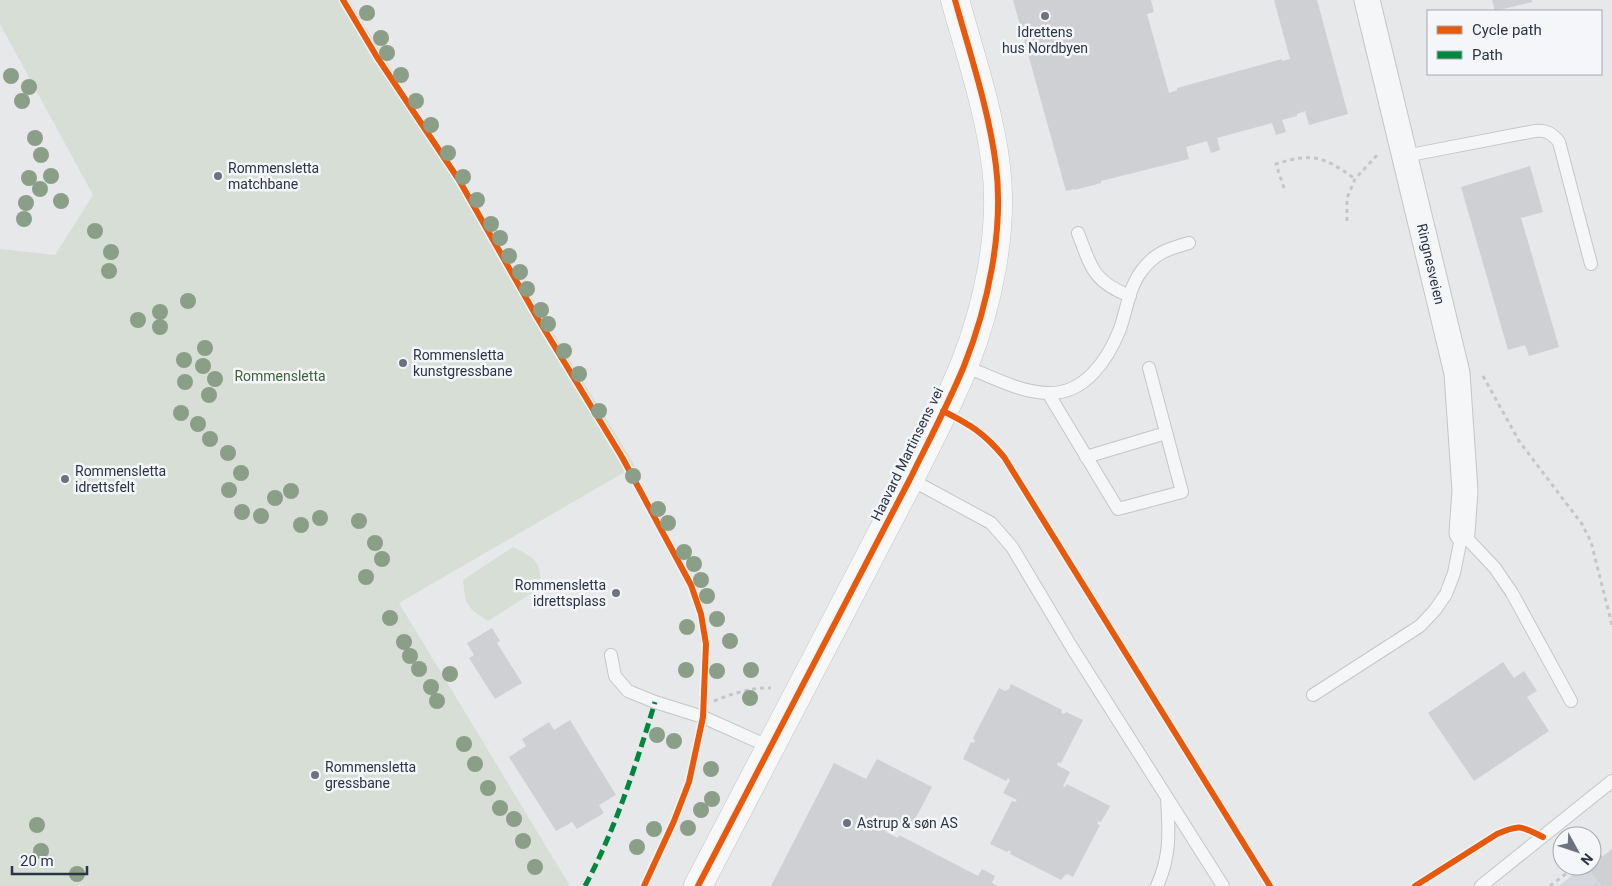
<svg xmlns="http://www.w3.org/2000/svg" width="1612" height="886" font-family="Roboto,sans-serif">
	<rect width="100%" height="100%" fill="#e6e8ea"/>
	<!-- built -->
	<path fill="#d4d7dd" d="M1584 866H1589L1605 886H1559Z"/>
	<!-- green -->
	<path fill="#d6ded6" d="M0 0H349L635 466 399 603 570 886H0V249L55 255 93 195 0 24Z
		M513 547C536 559 540 560 541 587L488 621C466 607 466 606 463 580Z"/>
	<!-- building -->
	<path fill="#ced0d3" d="M1013 0H1151L1154 12 1147 14 1169 93 1177 90V88L1282 59V61L1290 59 1274 0H1317L1348 114 1309 125 1305 111 1297 114V116L1282 120 1286 132 1276 135 1272 123 1217 138 1220 150 1211 153 1207 141 1186 147 1189 159 1101 181V183L1075 190V189L1066 191Z
		M1492 0H1532V2L1495 11Z
		M1530 166 1543 212 1521 218 1559 347 1529 356 1525 345 1508 350 1461 187Z
		M492 628 500 641 497 643 522 683 495 699 469 658 474 655 467 643Z
		M1503 662 1514 678 1524 671 1537 691 1527 697 1549 731 1474 781 1428 713Z
		M1011 684 1062 710 1061 713 1064 714 1066 712 1083 720 1061 763 1058 762 1057 765 1070 772 1063 786 1065 787 1067 784 1110 806 1101 822 1099 821 1097 824 1100 825 1073 877 1068 874 1065 875 1061 880 1010 854 1011 852 1009 850 1007 852 990 844 1012 801 1015 802 1017 800 1003 793 1010 780 1008 778 1006 781 963 759 971 742 974 743 975 740 973 738 999 688 1005 691 1009 689Z
		M570 720 616 795 599 805 604 813 577 829 572 822 556 831 509 757 526 746 522 739 549 722 554 730Z
		M877 759 932 787 911 827 907 828 892 821 886 832 898 838 899 835 978 876 982 869 995 876 992 883 998 886H771L834 763 866 779Z
		M1612 849V886H1602L1588 868Z"/>
	<g fill="none" stroke-linecap="round" stroke-linejoin="round">
		<!-- lane casing -->
		<g stroke="#c4c6c8" stroke-width="14">
			<path id="lane" d="M1405 156 1535 131C1546 130 1552 133 1559 142L1591 264
				M1078 233C1091 267 1093 282 1130 296
				M964 366C990 376 1019 392 1047 393 1085 395 1108 359 1120 329 1127 309 1129 286 1143 269 1156 252 1169 249 1189 243
				M1048 393 1118 509 1182 492 1149 368
				M1086 457 1166 433
				M910 479 991 523 1012 547 1071 646 1223 886
				M1462 533 1495 568 1512 593 1571 701
				M611 655 615 676 628 691 655 702 703 717 770 747
				M1313 695 1420 626 1435 610 1446 594 1454 573 1462 533
				M1157 886C1171 855 1169 831 1167 798
				M1481 886 1612 781"/>
		</g>
		<!-- street casing -->
		<g stroke="#c4c6c8" stroke-width="27">
			<path id="street" d="M1367 0 1457 373 1465 491 1462 533"/>
		</g>
		<!-- secondary casing -->
		<g stroke="#c4c6c8" stroke-width="29">
			<path id="secondary" d="M698 886 910 479C928 442 948 405 964 366 988 306 1004 230 996 166 989 110 970 54 955 0"/>
		</g>
		<!-- path -->
		<path stroke="#c5c6ca" stroke-width="3" stroke-dasharray="4 4" stroke-linecap="butt" d="M1284 188 1276 164C1312 152 1325 157 1355 179
			M1347 221V198L1355 179 1378 154
			M1483 376 1519 441 1566 503 1582 524 1591 542 1612 625
			M714 701C732 694 751 687 771 688
			M1592 856 1602 857
			M1550 886 1576 866"/>
		<!-- lane -->
		<use href="#lane" stroke="#f5f6f7" stroke-width="12"/>
		<!-- street -->
		<use href="#street" stroke="#f5f6f7" stroke-width="25"/>
		<!-- secondary -->
		<use href="#secondary" stroke="#f8f8f8" stroke-width="28"/>
		<!-- rail -->
		<path stroke="#cecfd2" stroke-width="4" stroke-dasharray="2.5 5" stroke-linecap="butt" d="M1596 886 1600 883"/>
		<!-- quiet -->
		<path stroke="#00873e" stroke-width="5" stroke-dasharray="10 5" stroke-linecap="butt" d="M585 886C616 828 636 765 655 702"/>
		<!-- cycleway casing -->
		<g stroke="#f4f6f9" stroke-width="9">
			<path id="cycleway" d="M343 0 377 57 459 180 538 319 622 457 691 585 701 614 706 644 703 717 689 782 674 821 644 886
				M943 411C971 425 984 433 1004 457L1270 886
				M698 886 910 479C928 442 948 405 964 366 988 306 1004 230 996 166 989 110 970 54 955 0
				M1415 886 1497 834C1520 824 1521 826 1543 837"/>
		</g>
		<!-- cycleway -->
		<use href="#cycleway" stroke="#e8590c" stroke-width="6"/>
	</g>
	<!-- trees -->
	<g fill="#8a9e88">
		<circle cx="367" cy="13" r="8"/>
		<circle cx="381" cy="38" r="8"/>
		<circle cx="387" cy="53" r="8"/>
		<circle cx="401" cy="75" r="8"/>
		<circle cx="11" cy="76" r="8"/>
		<circle cx="29" cy="87" r="8"/>
		<circle cx="22" cy="101" r="8"/>
		<circle cx="416" cy="101" r="8"/>
		<circle cx="431" cy="125" r="8"/>
		<circle cx="35" cy="138" r="8"/>
		<circle cx="448" cy="153" r="8"/>
		<circle cx="41" cy="155" r="8"/>
		<circle cx="51" cy="176" r="8"/>
		<circle cx="463" cy="177" r="8"/>
		<circle cx="29" cy="178" r="8"/>
		<circle cx="40" cy="189" r="8"/>
		<circle cx="477" cy="200" r="8"/>
		<circle cx="61" cy="201" r="8"/>
		<circle cx="26" cy="203" r="8"/>
		<circle cx="24" cy="219" r="8"/>
		<circle cx="491" cy="224" r="8"/>
		<circle cx="95" cy="231" r="8"/>
		<circle cx="500" cy="238" r="8"/>
		<circle cx="111" cy="252" r="8"/>
		<circle cx="509" cy="256" r="8"/>
		<circle cx="109" cy="271" r="8"/>
		<circle cx="520" cy="272" r="8"/>
		<circle cx="527" cy="289" r="8"/>
		<circle cx="188" cy="301" r="8"/>
		<circle cx="541" cy="310" r="8"/>
		<circle cx="160" cy="312" r="8"/>
		<circle cx="138" cy="320" r="8"/>
		<circle cx="548" cy="324" r="8"/>
		<circle cx="160" cy="327" r="8"/>
		<circle cx="205" cy="348" r="8"/>
		<circle cx="564" cy="351" r="8"/>
		<circle cx="184" cy="360" r="8"/>
		<circle cx="203" cy="366" r="8"/>
		<circle cx="579" cy="374" r="8"/>
		<circle cx="215" cy="379" r="8"/>
		<circle cx="185" cy="382" r="8"/>
		<circle cx="209" cy="395" r="8"/>
		<circle cx="599" cy="411" r="8"/>
		<circle cx="181" cy="413" r="8"/>
		<circle cx="198" cy="424" r="8"/>
		<circle cx="210" cy="439" r="8"/>
		<circle cx="228" cy="453" r="8"/>
		<circle cx="241" cy="473" r="8"/>
		<circle cx="633" cy="476" r="8"/>
		<circle cx="229" cy="490" r="8"/>
		<circle cx="291" cy="491" r="8"/>
		<circle cx="275" cy="498" r="8"/>
		<circle cx="658" cy="509" r="8"/>
		<circle cx="242" cy="512" r="8"/>
		<circle cx="261" cy="516" r="8"/>
		<circle cx="320" cy="518" r="8"/>
		<circle cx="359" cy="521" r="8"/>
		<circle cx="668" cy="523" r="8"/>
		<circle cx="301" cy="525" r="8"/>
		<circle cx="375" cy="543" r="8"/>
		<circle cx="684" cy="552" r="8"/>
		<circle cx="382" cy="559" r="8"/>
		<circle cx="694" cy="564" r="8"/>
		<circle cx="366" cy="577" r="8"/>
		<circle cx="701" cy="580" r="8"/>
		<circle cx="707" cy="596" r="8"/>
		<circle cx="390" cy="618" r="8"/>
		<circle cx="717" cy="619" r="8"/>
		<circle cx="687" cy="627" r="8"/>
		<circle cx="730" cy="641" r="8"/>
		<circle cx="404" cy="642" r="8"/>
		<circle cx="410" cy="656" r="8"/>
		<circle cx="419" cy="669" r="8"/>
		<circle cx="686" cy="670" r="8"/>
		<circle cx="751" cy="670" r="8"/>
		<circle cx="717" cy="671" r="8"/>
		<circle cx="450" cy="674" r="8"/>
		<circle cx="431" cy="687" r="8"/>
		<circle cx="750" cy="698" r="8"/>
		<circle cx="437" cy="701" r="8"/>
		<circle cx="657" cy="735" r="8"/>
		<circle cx="674" cy="741" r="8"/>
		<circle cx="464" cy="744" r="8"/>
		<circle cx="475" cy="764" r="8"/>
		<circle cx="711" cy="769" r="8"/>
		<circle cx="488" cy="788" r="8"/>
		<circle cx="712" cy="799" r="8"/>
		<circle cx="500" cy="808" r="8"/>
		<circle cx="701" cy="810" r="8"/>
		<circle cx="514" cy="819" r="8"/>
		<circle cx="37" cy="825" r="8"/>
		<circle cx="688" cy="828" r="8"/>
		<circle cx="654" cy="829" r="8"/>
		<circle cx="523" cy="841" r="8"/>
		<circle cx="637" cy="847" r="8"/>
		<circle cx="41" cy="851" r="8"/>
		<circle cx="535" cy="867" r="8"/>
		<circle cx="77" cy="874" r="8"/>
	</g>
	<!-- markers -->
	<g fill="#6c737f" stroke="#f4f6f9" stroke-width="2">
		<circle cx="1045" cy="16" r="5"/>
		<circle cx="218" cy="176" r="5"/>
		<circle cx="403" cy="363" r="5"/>
		<circle cx="65" cy="479" r="5"/>
		<circle cx="616" cy="593" r="5"/>
		<circle cx="315" cy="775" r="5"/>
		<circle cx="847" cy="823" r="5"/>
	</g>
	<g text-anchor="middle" dominant-baseline="central" stroke-width="5" stroke-linejoin="round" paint-order="stroke">
		<!-- poi labels -->
		<g font-size="14" fill="#2b3445" stroke="#f4f6f9" text-anchor="start">
			<text x="1045" y="32" text-anchor="middle">Idrettens<tspan x="1045" dy="16">hus Nordbyen</tspan></text>
			<text x="228" y="168">Rommensletta<tspan x="228" dy="16">matchbane</tspan></text>
			<text x="413" y="355">Rommensletta<tspan x="413" dy="16">kunstgressbane</tspan></text>
			<text x="75" y="471">Rommensletta<tspan x="75" dy="16">idrettsfelt</tspan></text>
			<text x="606" y="585" text-anchor="end">Rommensletta<tspan x="606" dy="16">idrettsplass</tspan></text>
			<text x="325" y="767">Rommensletta<tspan x="325" dy="16">gressbane</tspan></text>
			<text x="857" y="823">Astrup &amp; søn AS</text>
		</g>
		<!-- street labels -->
		<g font-size="14" fill="#2b3445" stroke="#f4f6f9">
			<text transform="translate(1431 264) rotate(77)">Ringnesveien</text>
			<text transform="translate(907 454) rotate(-64)">Haavard Martinsens vei</text>
		</g>
		<!-- park labels -->
		<g font-size="14" fill="#3f6138" stroke="#f4f6f9">
			<text x="280" y="376">Rommensletta</text>
		</g>
	</g>
	<!-- legend -->
	<rect x="1427" y="10" width="175" height="65" fill="#f4f6f9" stroke="#a4a8b1"/>
	<rect x="1437" y="26" width="25" height="8" fill="#e8590c" stroke="#a4a8b1"/>
	<text x="1472" y="35" font-size="15" fill="#2b3445">Cycle path</text>
	<rect x="1437" y="51" width="25" height="8" fill="#00873e" stroke="#a4a8b1"/>
	<text x="1472" y="60" font-size="15" fill="#2b3445">Path</text>
	<!-- north arrow -->
	<g transform="translate(1577 851) rotate(130)"><circle r="24" fill="#f4f6f9" stroke="#a4a8b1"/>
	<path d="M0-4L9 19L0 12L-9 19Z" fill="#6c737f"/>
	<text y="-8" font-size="14" font-weight="bold" text-anchor="middle" fill="#2b3445">N</text>
	</g>
	<!-- scale -->
	<path d="M12 866v8h75v-8" fill="none" stroke="#2b3445" stroke-width="2.5"/>
	<text x="20" y="866" font-size="15" fill="#2b3445" stroke="#f4f6f9" stroke-width="4" paint-order="stroke">20 m</text>
</svg>
